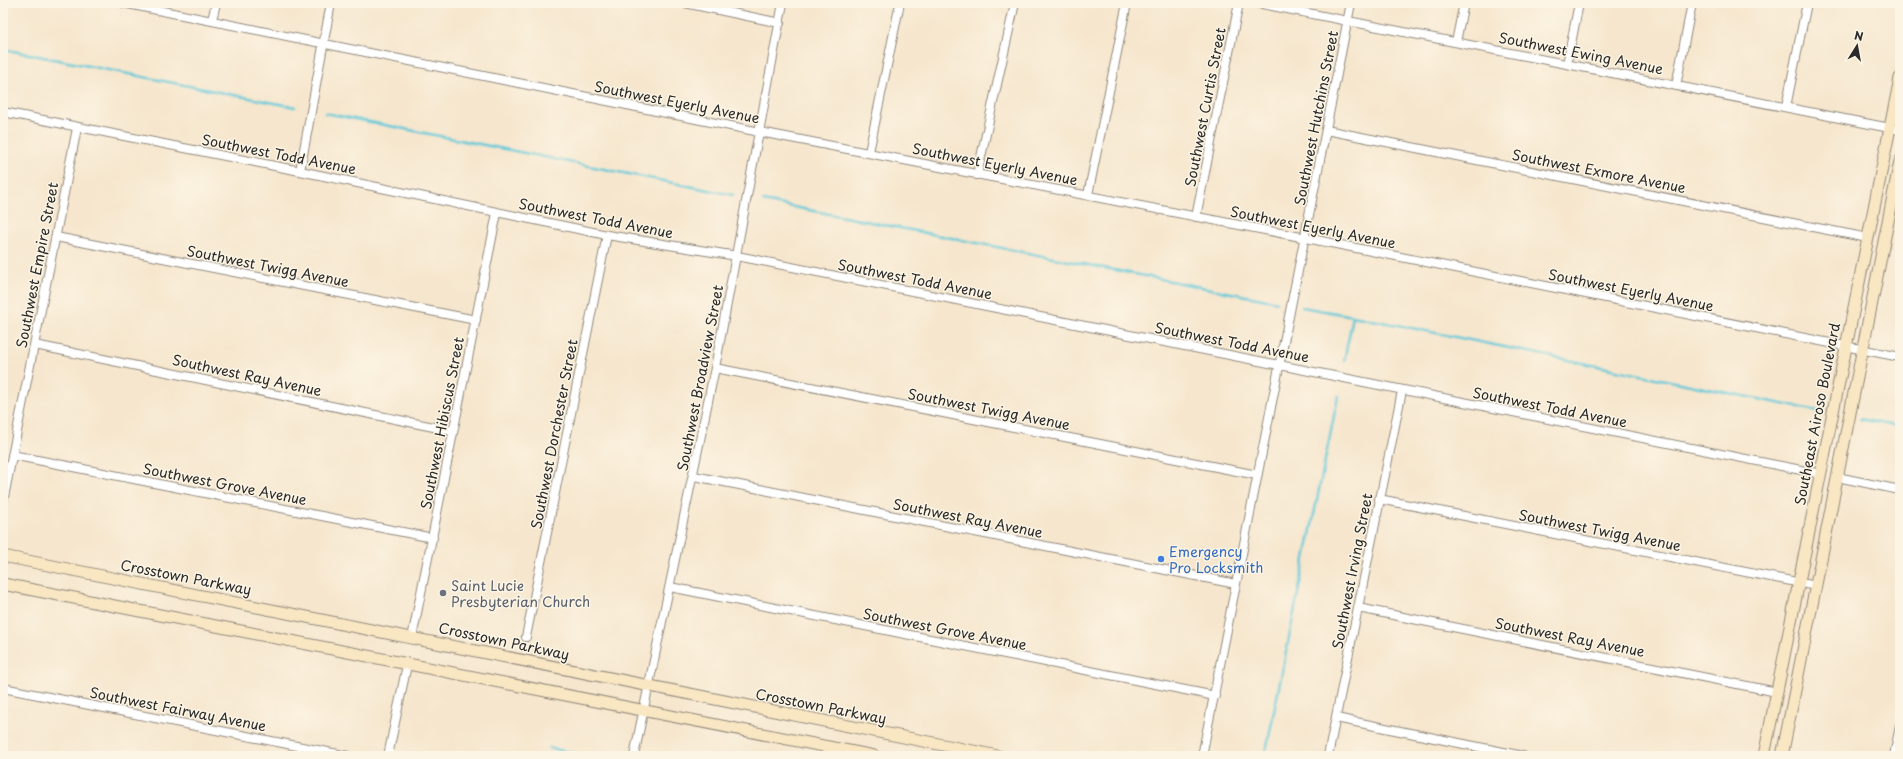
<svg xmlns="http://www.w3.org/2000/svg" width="1903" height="759" font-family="'Playpen Sans',sans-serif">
	<rect width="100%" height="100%" fill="#fcf5e5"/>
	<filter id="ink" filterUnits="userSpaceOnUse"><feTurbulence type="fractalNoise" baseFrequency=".025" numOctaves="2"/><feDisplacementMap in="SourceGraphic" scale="8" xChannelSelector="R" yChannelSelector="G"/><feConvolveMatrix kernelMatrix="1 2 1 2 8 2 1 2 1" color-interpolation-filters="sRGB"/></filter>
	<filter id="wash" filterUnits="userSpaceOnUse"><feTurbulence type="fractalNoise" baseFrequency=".012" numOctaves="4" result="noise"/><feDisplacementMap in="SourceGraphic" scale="16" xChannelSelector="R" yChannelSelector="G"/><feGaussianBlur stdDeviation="0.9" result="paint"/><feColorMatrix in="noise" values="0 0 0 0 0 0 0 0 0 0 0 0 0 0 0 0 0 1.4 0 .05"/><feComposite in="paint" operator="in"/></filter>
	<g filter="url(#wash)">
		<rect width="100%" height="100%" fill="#f6e6cd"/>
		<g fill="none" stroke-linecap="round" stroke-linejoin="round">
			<!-- stream -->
			<path stroke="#5ec8d8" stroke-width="2.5" d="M3 49 295 107
				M325 113 733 195
				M763 201 1277 302
				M1302 307 1353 316 1822 412
				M1344 361 1353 316
				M1860 419 1900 427
				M549 748 587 756
				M1265 756 1338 396"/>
		</g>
	</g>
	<g filter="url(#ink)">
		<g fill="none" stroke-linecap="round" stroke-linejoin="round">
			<!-- street casing -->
			<g stroke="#90887c" stroke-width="10">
				<path id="street" d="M123 3 760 132 1306 238 1900 357
					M685 3 780 23
					M1257 3 1900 130
					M212 20 216 3
					M1456 42 1464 3
					M1567 64 1579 3
					M1676 86 1692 3
					M1786 107 1807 3
					M3 112 300 171 607 235 737 256 1821 474
					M1326 130 1868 238
					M869 152 900 3
					M300 171 331 3
					M977 175 1015 3
					M1088 195 1127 3
					M1196 217 1239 3
					M56 237 476 320
					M35 345 453 431
					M715 368 1257 475
					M12 455 433 538
					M694 476 1236 584
					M1837 477 1900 490
					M1379 499 1816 586
					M3 502 77 128
					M670 587 1215 696
					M1358 608 1777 692
					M526 637 607 235
					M412 638 497 213
					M3 688 348 756
					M1336 718 1523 756
					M388 756 407 665
					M634 756 715 368 783 3
					M1202 756 1351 3
					M1328 756 1402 391
					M1894 756 1900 726"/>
			</g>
			<!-- secondary casing -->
			<g stroke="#90887c" stroke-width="13">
				<path id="secondary" d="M3 556 998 756
					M3 584 874 756
					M1764 756 1900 78
					M1782 756 1900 161"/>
			</g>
			<!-- street -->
			<use href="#street" stroke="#fff" stroke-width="8"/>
			<!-- secondary -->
			<use href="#secondary" stroke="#f9e7c3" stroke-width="11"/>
		</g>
	</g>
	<!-- markers -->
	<circle fill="#3f7fe0" stroke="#fcf5e5" stroke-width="1.5" cx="1161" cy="559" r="4"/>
	<circle fill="#6b7280" stroke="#fcf5e5" stroke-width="1.5" cx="443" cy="593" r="4"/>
	<g text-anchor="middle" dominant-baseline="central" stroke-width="3" stroke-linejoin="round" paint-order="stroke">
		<!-- street labels -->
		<g font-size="14" fill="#2b2b2b" stroke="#fcf5e5">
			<text transform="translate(1581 53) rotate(11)">Southwest Ewing Avenue</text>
			<text transform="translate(677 102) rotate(11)">Southwest Eyerly Avenue</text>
			<text transform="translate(1205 107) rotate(-79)">Southwest Curtis Street</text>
			<text transform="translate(1316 118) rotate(-79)">Southwest Hutchins Street</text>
			<text transform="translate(279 154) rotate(11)">Southwest Todd Avenue</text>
			<text transform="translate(995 164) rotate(11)">Southwest Eyerly Avenue</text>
			<text transform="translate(1599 171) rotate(11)">Southwest Exmore Avenue</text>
			<text transform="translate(596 218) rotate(11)">Southwest Todd Avenue</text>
			<text transform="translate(1313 227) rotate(11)">Southwest Eyerly Avenue</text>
			<text transform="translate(37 265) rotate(-79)">Southwest Empire Street</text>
			<text transform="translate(268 266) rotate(11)">Southwest Twigg Avenue</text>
			<text transform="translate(915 279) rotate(11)">Southwest Todd Avenue</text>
			<text transform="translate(1631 290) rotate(11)">Southwest Eyerly Avenue</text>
			<text transform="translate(1232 342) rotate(11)">Southwest Todd Avenue</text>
			<text transform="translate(247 375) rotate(12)">Southwest Ray Avenue</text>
			<text transform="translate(700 378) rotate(-79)">Southwest Broadview Street</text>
			<text transform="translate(1550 407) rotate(11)">Southwest Todd Avenue</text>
			<text transform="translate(989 409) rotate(11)">Southwest Twigg Avenue</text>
			<text transform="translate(1817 414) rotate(-79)">Southeast Airoso Boulevard</text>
			<text transform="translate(442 423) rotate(-79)">Southwest Hibiscus Street</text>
			<text transform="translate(554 434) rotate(-79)">Southwest Dorchester Street</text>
			<text transform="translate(225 484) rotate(11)">Southwest Grove Avenue</text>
			<text transform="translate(968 518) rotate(11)">Southwest Ray Avenue</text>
			<text transform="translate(1600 530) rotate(11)">Southwest Twigg Avenue</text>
			<text transform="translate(1352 571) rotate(-79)">Southwest Irving Street</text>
			<text transform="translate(186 577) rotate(11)">Crosstown Parkway</text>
			<text transform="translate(945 629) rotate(11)">Southwest Grove Avenue</text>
			<text transform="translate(1570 637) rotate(11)">Southwest Ray Avenue</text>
			<text transform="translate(504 641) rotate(12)">Crosstown Parkway</text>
			<text transform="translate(821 706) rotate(11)">Crosstown Parkway</text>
			<text transform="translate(178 709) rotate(11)">Southwest Fairway Avenue</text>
		</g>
		<!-- shop labels -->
		<g font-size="14" fill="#366cbe" stroke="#fcf5e5" text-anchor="start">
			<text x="1169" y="551">Emergency<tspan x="1169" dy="16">Pro Locksmith</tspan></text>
		</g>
		<!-- worship labels -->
		<g font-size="14" fill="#5b616d" stroke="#fcf5e5" text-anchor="start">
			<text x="451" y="585">Saint Lucie<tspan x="451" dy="16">Presbyterian Church</tspan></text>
		</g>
	</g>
	<!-- margin -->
	<rect width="1903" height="759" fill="none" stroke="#fcf5e5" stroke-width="16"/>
	<!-- north arrow -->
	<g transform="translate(1857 46) rotate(11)" stroke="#fcf5e5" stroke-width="3" paint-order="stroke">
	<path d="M0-3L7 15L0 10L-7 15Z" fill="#2b2b2b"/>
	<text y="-6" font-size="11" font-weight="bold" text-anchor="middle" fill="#2b2b2b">N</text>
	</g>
</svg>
